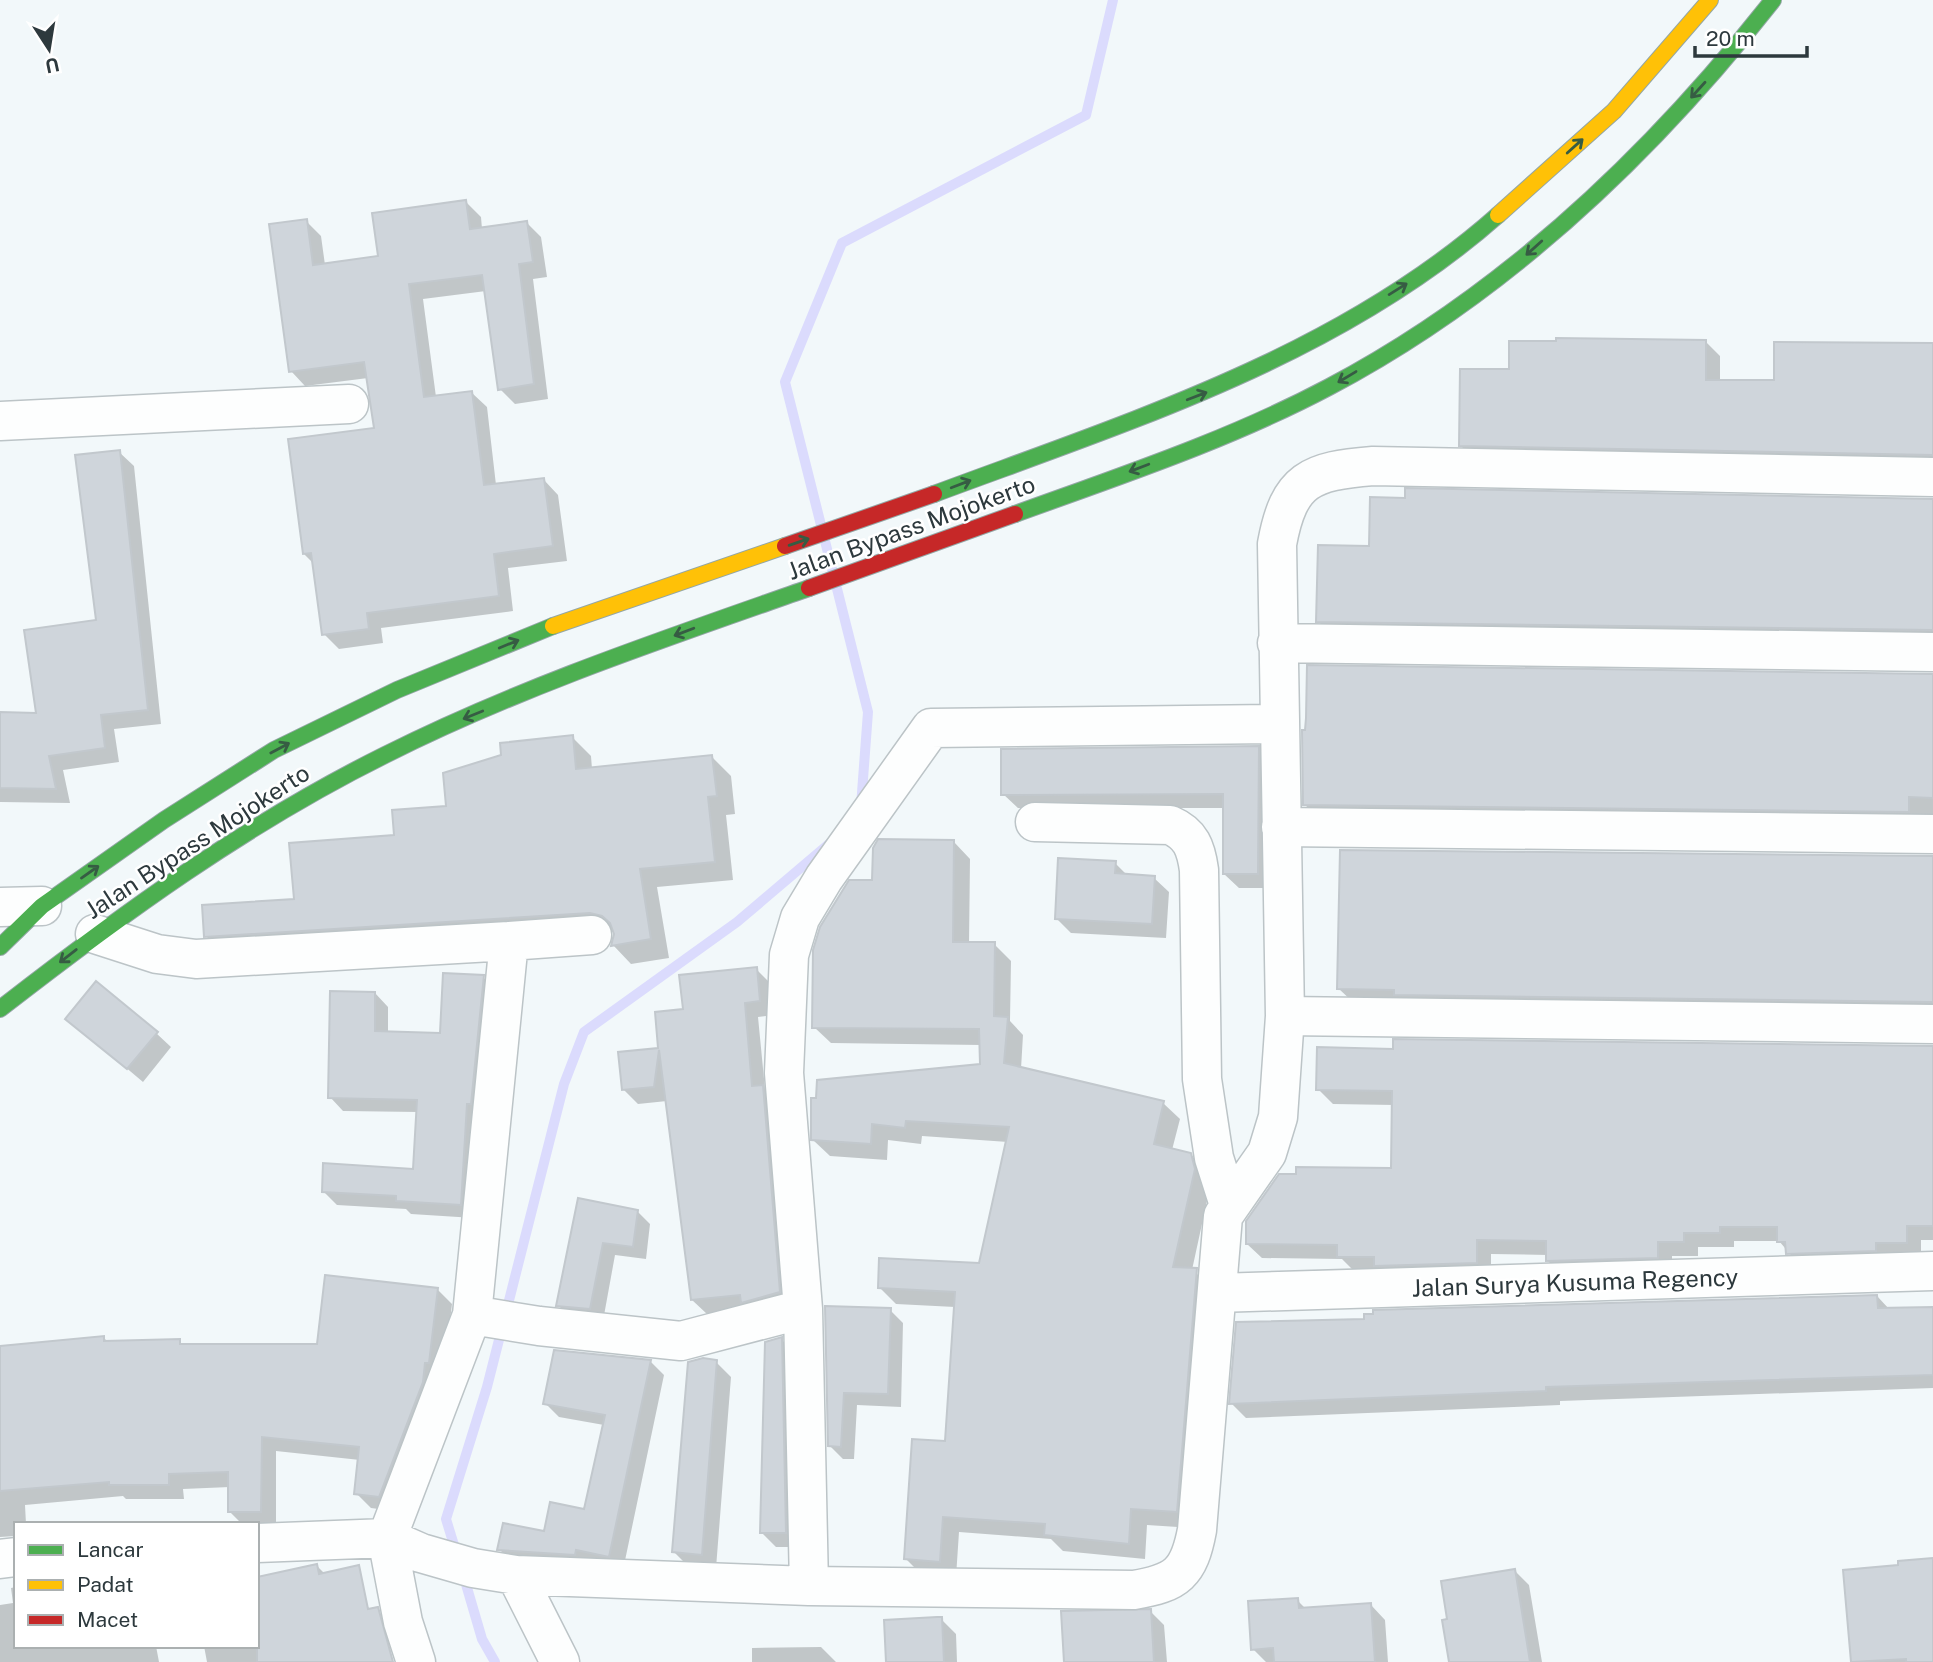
<svg xmlns="http://www.w3.org/2000/svg" width="1933" height="1662" font-family="'Public Sans',sans-serif">
	<rect width="100%" height="100%" fill="#f2f8fa"/>
	<!-- shadow -->
	<path fill="#0003" d="M466 202 481 217 482 229 527 223 541 237 547 277 533 279 548 399 515 404 500 389 486 291 423 299 436 397 472 393 487 407 496 485 544 480 558 495 567 561 508 568 513 611 381 628 383 643 339 649 324 634 314 564 304 554 376 430 368 378 305 386 291 371 306 221 321 236 325 265 380 258Z
		M1705 341 1720 356V382H1775L1933 345V469L1475 460 1460 445 1511 371Z
		M119 452 134 466 161 724 114 729 119 762 63 770 70 803 0 802V714L38 715 98 622Z
		M1933 501V644L1333 636 1318 621 1371 548Z
		M1933 676V826L1320 819 1305 805Z
		M572 737 591 756 592 769 712 757 731 776 735 814 726 815 733 880 657 887 669 958 631 964 613 945 615 932 611 931 224 955 206 936 296 900 396 837Z
		M1258 748 1272 762V888H1239L1224 874 1225 808H1018L1003 794Z
		M954 842 970 859 969 944H994L1011 961 1010 1021 1023 1035 1021 1069 1163 1103 1180 1119 1172 1150 1190 1154 1207 1171 1210 1187 1192 1270 1213 1287 1193 1528 1147 1525 1145 1559 1063 1551 1051 1539 959 1532 956 1577 922 1575 906 1559 947 1443 955 1307 896 1304 879 1287 980 1265 1008 1142 922 1136 921 1144 888 1140 887 1160 830 1156 813 1140 982 1066 981 1045 831 1043 814 1027 874 882Z
		M1933 858V1016L1354 1003 1339 989Z
		M1115 863 1128 876 1154 878 1169 892 1166 938 1071 933 1056 918Z
		M756 969 770 983 774 1015 758 1017 765 1089 777 1101 793 1307 707 1314 692 1300 667 1101 638 1104 623 1089 620 1053 660 1049 685 1011Z
		M483 977 496 991 474 1218 411 1214 406 1209 337 1205 323 1191 414 1171 418 1112 343 1111 330 1097 375 993 388 1007V1033L441 1035Z
		M67 1018 156 1033 171 1047 143 1082Z
		M1933 1048V1240H1921V1257L1802 1268 1779 1241H1734V1247H1698V1256H1672V1272L1562 1275 1547 1260 1548 1255 1491 1254V1277L1354 1271 1342 1259 1262 1258 1247 1244 1393 1170 1394 1105 1333 1104 1318 1089 1395 1050Z
		M579 1200 637 1211 650 1224 646 1259 615 1255 603 1321 571 1318 558 1305Z
		M437 1289 452 1304 443 1377 394 1511 371 1508 356 1493 360 1460 276 1451V1526L242 1524 229 1511 230 1487 183 1489 184 1499H126L123 1496 25 1505 26 1524H16V1536L0 1537V1347L104 1338 108 1342 179 1341 184 1346H318Z
		M1877 1296 1890 1310 1933 1308V1388L1560 1401V1405L1246 1418 1231 1403 1366 1320Z
		M827 1308 890 1310 903 1323 901 1407 857 1405 854 1459H843L830 1446Z
		M781 1339 796 1354 800 1547H776L761 1532Z
		M650 1361 664 1375 623 1570 513 1563 499 1549 546 1534 585 1511 604 1425 559 1417 545 1403Z
		M716 1362 731 1377 716 1568 688 1566 673 1551Z
		M1933 1560V1662H1853L1845 1572Z
		M317 1566 325 1574 377 1662H207L204 1646H257Z
		M1515 1571 1529 1585 1542 1662H1451L1449 1620Z
		M16 1587V1646H156L159 1662H0V1605L13 1603 11 1588Z
		M1297 1600 1306 1609 1371 1605 1385 1620 1388 1662H1266L1253 1649Z
		M1150 1611 1164 1625 1167 1662H1066Z
		M941 1619 956 1634 957 1662H888Z
		M821 1647 836 1662H752V1648Z"/>
	<g fill="none" stroke-linecap="round" stroke-linejoin="round">
		<!-- stream -->
		<path stroke="#dbdbfd" stroke-width="10" d="M861 806 868 712 785 382 842 243 1086 115 1113 0
			M457 1555 446 1519 487 1387 564 1084 584 1032 737 922 830 843
			M463 1574 482 1639 495 1662"/>
	</g>
	<!-- building -->
	<path fill="#cfd5db" stroke="#c2c8cd" stroke-width="2" d="M466 200 470 229 527 221 533 262 519 264 534 384 498 390 482 275 409 284 424 397 472 391 484 485 544 478 553 546 494 554 499 596 367 613 369 629 322 635 311 553 303 554 288 439 374 428 364 362 289 372 269 224 307 219 313 265 378 256 372 213Z
		M1556 338 1706 340V380H1774V342L1933 343V455L1459 446 1460 369H1509V341H1556Z
		M120 450 148 710 101 715 105 748 49 756 56 789 0 788V712L36 713 24 630 96 620 75 455Z
		M1405 488 1933 499V630L1316 622 1318 545 1369 546 1370 497 1405 498Z
		M1307 665 1933 674V798L1909 797V812L1303 805 1302 730H1305L1306 718Z
		M573 735 576 769 712 755 717 796 708 797 715 862 640 869 651 939 611 946 614 934 610 923 602 916 590 913 204 937 202 905 294 899 289 843 394 835 392 810 446 806 443 773 501 755 500 743Z
		M1259 746 1258 874H1223V794L1001 795V749Z
		M878 839 954 840 953 942H995L994 1016 1008 1017 1004 1063 1164 1101 1154 1144 1191 1153 1195 1169 1173 1267 1197 1268 1177 1512 1131 1509 1129 1544 1044 1535 1045 1524 943 1517 940 1562 904 1559 912 1439 945 1441 955 1292 878 1288 879 1258 979 1263 1009 1127 906 1121 905 1128 872 1124 871 1144 811 1140V1098H816L817 1080 980 1064 979 1029 812 1028 813 950 820 927 849 880H872L873 848Z
		M1340 850 1933 856V1002L1394 995V990L1337 989Z
		M1058 858 1116 861 1115 873 1155 876 1152 924 1055 919Z
		M757 967 760 1001 745 1003 752 1086 763 1085 780 1292 741 1303 740 1295 691 1300 659 1050 654 1087 622 1090 618 1052 658 1048 655 1012 683 1009 679 975Z
		M443 973 484 975 471 1104H467L461 1205 396 1201V1196L322 1192 323 1163 413 1169 417 1100 328 1098 330 991 375 992V1031L440 1033Z
		M96 981 158 1032 127 1069 65 1019Z
		M1393 1039 1933 1046V1226H1907V1243H1876V1251L1786 1254 1785 1242H1777V1227H1720V1233H1684V1242H1658V1258L1546 1261V1241L1477 1240V1263L1374 1266V1257H1337V1245L1246 1244V1221L1279 1174H1296V1167L1391 1168 1392 1091 1316 1090 1317 1047 1393 1049Z
		M578 1198 638 1210 633 1247 603 1243 590 1309 556 1306Z
		M325 1275 438 1288 429 1363H425L423 1382 379 1497 354 1494 359 1447 262 1437 261 1512H228V1472L169 1474V1485H109V1482L0 1491V1346L104 1336V1341L180 1339V1344H317Z
		M1877 1295 1878 1308 1933 1307V1375L1546 1387V1391L1229 1404 1236 1322 1364 1319V1314H1373V1310Z
		M825 1306 891 1308 888 1394 844 1393 841 1447 828 1446Z
		M782 1337 786 1533H760L765 1342Z
		M554 1350 651 1360 609 1557 576 1550 575 1555 497 1550 503 1523 544 1531 550 1502 584 1509 605 1415 543 1404Z
		M703 1358 717 1360 702 1555 672 1552 688 1362Z
		M1933 1558V1662H1906V1659L1851 1662 1843 1570 1898 1565V1561Z
		M317 1564 319 1574 359 1565 368 1609 378 1607 393 1662H257V1577Z
		M1515 1569 1530 1662H1449L1442 1620 1447 1619 1441 1581Z
		M1298 1598 1299 1608 1371 1603 1375 1662H1274L1273 1648 1251 1650 1248 1601Z
		M1151 1609 1154 1662H1064L1061 1611Z
		M937 1617H942L944 1662H886L884 1620Z"/>
	<g fill="none" stroke-linecap="round" stroke-linejoin="round">
		<!-- street casing -->
		<g stroke="#bcc4c7" stroke-width="41">
			<path id="street" d="M0 421 349 404
				M1277 643 1933 652
				M1035 822 1170 825C1191 834 1196 848 1199 870L1202 1079 1214 1158 1229 1205
				M1281 827 1933 834
				M0 907 42 906
				M95 934 157 954 196 959 509 941 472 1315 387 1538 403 1622 416 1662
				M509 941 592 935
				M1285 1016 1933 1024
				M1217 1293 1933 1271
				M472 1315 539 1326 681 1341 803 1309
				M257 1543 387 1538 421 1553 473 1568 516 1575 809 1586 1134 1590C1177 1583 1189 1573 1197 1530L1223 1216 1267 1153 1278 1117 1285 1016 1277 544C1289 479 1310 471 1373 466L1933 477
				M0 1559 16 1557
				M516 1575 560 1662
				M809 1586 803 1309 784 1073 789 955 800 918 824 878 931 728 1278 724"/>
		</g>
		<!-- fast casing -->
		<g stroke="#93a6a5" stroke-width="18">
			<path id="fast" d="M934 494C1130 421 1339 356 1498 215
				M1015 514C1120 476 1229 440 1329 387 1505 294 1651 155 1773 0
				M0 947 42 906 164 820 274 750 397 690 553 626
				M0 1009C122 914 246 824 385 755 520 687 667 638 809 588"/>
		</g>
		<!-- slow casing -->
		<g stroke="#93a6a5" stroke-width="18">
			<path id="slow" d="M1498 215 1614 111 1710 0
				M553 626 785 546"/>
		</g>
		<!-- jam casing -->
		<g stroke="#93a6a5" stroke-width="18">
			<path id="jam" d="M785 546 934 494
				M809 588 1015 514"/>
		</g>
		<!-- street -->
		<use href="#street" stroke="#fdfefe" stroke-width="38"/>
		<!-- fast -->
		<use href="#fast" stroke="#4caf50" stroke-width="16"/>
		<!-- slow -->
		<use href="#slow" stroke="#ffc107" stroke-width="16"/>
		<!-- jam -->
		<use href="#jam" stroke="#c62828" stroke-width="16"/>
	</g>
	<!-- one-way arrows -->
	<defs><path id="oneway-shaft" d="M-6 0H5M1.5-3L5.5 0L1.5 3" fill="none" stroke-width="1.6" stroke-linecap="round" stroke-linejoin="round" transform="scale(1.75)"/></defs>
	<g stroke="#365c43">
		<use href="#oneway-shaft" transform="translate(1698 90) rotate(132)"/>
		<use href="#oneway-shaft" transform="translate(1575 146) rotate(-42)"/>
		<use href="#oneway-shaft" transform="translate(1534 248) rotate(138)"/>
		<use href="#oneway-shaft" transform="translate(1398 289) rotate(-32)"/>
		<use href="#oneway-shaft" transform="translate(1347 377) rotate(149)"/>
		<use href="#oneway-shaft" transform="translate(1197 396) rotate(-21)"/>
		<use href="#oneway-shaft" transform="translate(1139 468) rotate(159)"/>
		<use href="#oneway-shaft" transform="translate(961 484) rotate(-21)"/>
		<use href="#oneway-shaft" transform="translate(799 542) rotate(-19)"/>
		<use href="#oneway-shaft" transform="translate(684 632) rotate(159)"/>
		<use href="#oneway-shaft" transform="translate(509 644) rotate(-22)"/>
		<use href="#oneway-shaft" transform="translate(473 715) rotate(158)"/>
		<use href="#oneway-shaft" transform="translate(280 748) rotate(-28)"/>
		<use href="#oneway-shaft" transform="translate(90 872) rotate(-35)"/>
		<use href="#oneway-shaft" transform="translate(68 956) rotate(142)"/>
	</g>
	<g text-anchor="middle" dominant-baseline="central" stroke-width="5" stroke-linejoin="round" paint-order="stroke">
		<!-- street labels -->
		<g font-size="24" fill="#2d393d" stroke="#fff">
			<text transform="translate(911 527) rotate(-20)">Jalan Bypass Mojokerto</text>
			<text transform="translate(197 841) rotate(-33)">Jalan Bypass Mojokerto</text>
			<text transform="translate(1575 1282) rotate(-2)">Jalan Surya Kusuma Regency</text>
		</g>
	</g>
	<!-- legend -->
	<rect x="14" y="1522" width="245" height="126" fill="#ffffff" stroke="#abb0b1" stroke-width="2"/>
	<rect x="28" y="1545" width="35" height="10" fill="#4caf50" stroke="#abb0b1" stroke-width="2"/>
	<text x="77" y="1557" font-size="21" fill="#2d393d">Lancar</text>
	<rect x="28" y="1580" width="35" height="10" fill="#ffc107" stroke="#abb0b1" stroke-width="2"/>
	<text x="77" y="1592" font-size="21" fill="#2d393d">Padat</text>
	<rect x="28" y="1615" width="35" height="10" fill="#c62828" stroke="#abb0b1" stroke-width="2"/>
	<text x="77" y="1627" font-size="21" fill="#2d393d">Macet</text>
	<!-- north arrow -->
	<g transform="translate(49 49) rotate(168)" stroke="#ffffff" stroke-width="5" paint-order="stroke">
	<path d="M0-5L12 26L0 18L-12 26Z" fill="#2d393d"/>
	<text y="-10" font-size="19" font-weight="bold" text-anchor="middle" fill="#2d393d">U</text>
	</g>
	<!-- scale -->
	<path d="M1695 46v10h112v-10" fill="none" stroke="#2d393d" stroke-width="3.5"/>
	<text x="1706" y="46" font-size="21" fill="#2d393d" stroke="#ffffff" stroke-width="5" paint-order="stroke">20 m</text>
</svg>
